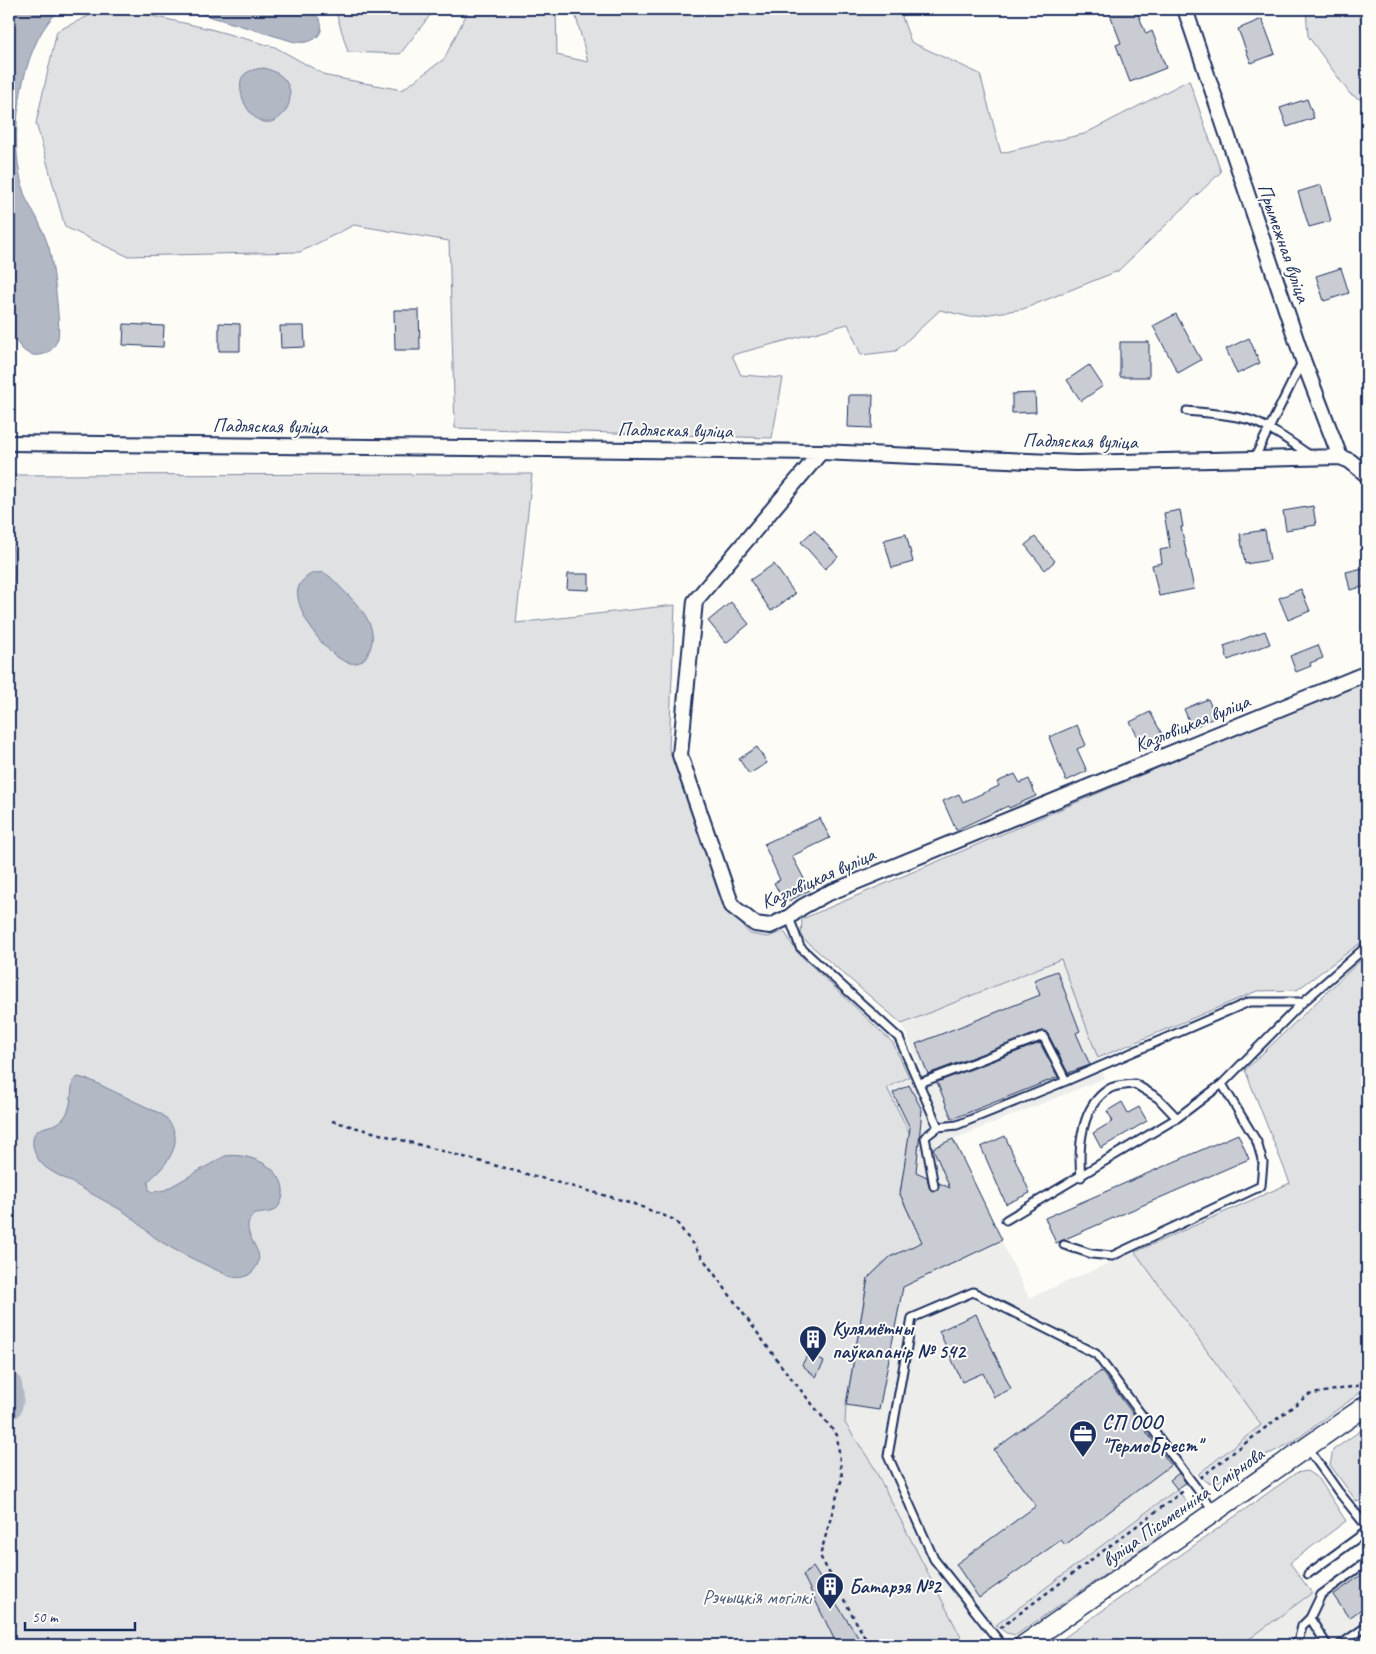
<svg xmlns="http://www.w3.org/2000/svg" width="1376" height="1654" font-family="Caveat,sans-serif">
	<rect width="100%" height="100%" fill="#fdfcf7"/>
	<filter id="ink" filterUnits="userSpaceOnUse"><feTurbulence type="fractalNoise" baseFrequency=".02" numOctaves="2"/><feDisplacementMap in="SourceGraphic" scale="10" xChannelSelector="R" yChannelSelector="G"/><feConvolveMatrix kernelMatrix="1 2 1 2 8 2 1 2 1" color-interpolation-filters="sRGB"/></filter>
	<g filter="url(#ink)">
		<!-- built -->
		<path fill="#edeeec" d="M1062 959 1105 1078 954 1139 981 1199 916 1229 900 1194 908 1140 887 1088 922 1071 902 1024Z
			M988 1213 1029 1298 1135 1252 1261 1425 969 1645H965L872 1464 845 1423 846 1405 868 1278 890 1257Z
			M1367 1554V1645H1241L1290 1609Z"/>
		<!-- green -->
		<path fill="#e0e1e3" stroke="#7e88a0" d="M103 9H122L210 29 275 47 327 76 402 90 444 59 469 9H556L557 55 588 62 574 9H908L902 17 911 42 980 74 1001 153 1084 134 1189 80 1221 172 1118 271 1023 309 970 317 940 310 896 351 861 355 848 324 732 355 741 375 783 378 772 438 455 428 449 241 354 225 300 252 127 256 65 227 36 123 57 31Z
			M335 9H435L400 54 348 52Z
			M1306 9H1367V12L1360 16 1367 56V103L1350 94 1308 36Z
			M532 474 516 623 675 605 669 749 724 904 750 934 768 937 784 931 797 952 893 1043 909 1077 887 1088 910 1134 900 1194 916 1229 988 1213 890 1257 868 1278 846 1405 845 1423 872 1464 965 1645H9V475Z
			M1367 679V938L1297 990 1257 991 1098 1058 1061 959 902 1024 801 937 802 919Z
			M1367 954V1386L1360 1393 1293 1442 1243 1467 1216 1483 1206 1482 1198 1474 1261 1425 1135 1252 1290 1183 1245 1070Z
			M1367 1426V1498L1357 1502 1330 1465 1333 1450Z
			M1307 1471 1319 1479 1346 1521 1290 1563 1312 1593 1241 1645H1054L1296 1473Z
			M1177 1489 1189 1505 1169 1520 1157 1539 1016 1635 1006 1633 996 1625Z"/>
		<!-- water -->
		<path fill="#b3b8c5" stroke="#76819c" d="M9 9H61C24 38 12 119 18 163 20 173 21 184 24 193 27 203 34 211 38 220 42 229 46 239 49 248 53 263 61 324 58 338 55 347 49 354 40 355 18 358 11 331 9 315Z
			M185 9H307C331 20 324 46 295 42Z
			M264 68C271 70 279 73 284 79 294 90 291 108 280 117 255 138 233 91 243 76 248 70 256 69 264 68Z
			M9 534C20 559 13 589 9 615Z
			M313 573C316 573 321 572 324 573 331 576 336 583 341 588 356 603 378 623 371 646 355 699 292 616 298 589 300 581 306 577 313 573Z
			M78 1077 90 1080 161 1114C183 1131 177 1152 159 1171 155 1175 151 1178 148 1182L149 1190 152 1192 165 1190 225 1156C248 1152 286 1167 283 1195 282 1200 280 1206 276 1209 270 1214 261 1212 253 1215 251 1218 248 1221 248 1225 246 1242 271 1255 251 1273 244 1279 237 1278 229 1276 205 1264 179 1254 157 1239 144 1230 135 1218 121 1210 105 1201 88 1192 71 1182 62 1177 53 1173 45 1167 37 1160 32 1150 33 1140 34 1124 53 1129 62 1120 73 1109 70 1094 73 1081Z"/>
		<g fill="none" stroke-linecap="round" stroke-linejoin="round">
			<!-- river -->
			<path stroke="#b3b8c5" stroke-width="26" d="M9 1385 11 1398 9 1407"/>
		</g>
		<!-- building -->
		<path fill="#c9ccd3" stroke="#1b2f5e" d="M1108 9H1136L1146 34 1152 31 1166 68 1130 82 1116 45 1121 43Z
			M1262 19 1275 54 1251 63 1238 29Z
			M1307 99 1314 118 1287 127 1280 108Z
			M1321 185 1331 221 1309 227 1298 192Z
			M1341 268 1349 293 1324 301 1316 276Z
			M394 310H419L420 350H395Z
			M1176 314 1201 360 1178 373 1153 326Z
			M219 323 240 324V351H219Z
			M124 324 164 326 163 347 123 345Z
			M280 326H304L305 347 281 348Z
			M1249 338 1260 363 1237 374 1226 349Z
			M1120 342H1149V377H1120Z
			M1089 365 1103 386 1081 401 1067 380Z
			M1035 393 1036 412 1012 413V394Z
			M849 395H873L872 428 848 427Z
			M1313 506 1316 525 1286 530 1283 511Z
			M1180 510 1183 527H1181L1194 589 1159 596 1152 565 1162 563 1160 550 1170 548 1164 513Z
			M814 530 838 557 825 569 801 542Z
			M1265 530 1270 560 1245 564 1240 534Z
			M906 534 913 562 892 568 884 540Z
			M1035 537 1055 561 1045 570 1025 545Z
			M774 564 795 594 771 611 750 580Z
			M1367 567V586L1350 590 1346 572Z
			M568 574H589V590L567 589Z
			M1301 589 1310 611 1288 620 1279 598Z
			M731 602 749 624 726 643 708 621Z
			M1265 631 1270 644 1228 660 1224 646Z
			M1318 645 1323 658 1310 663 1311 666 1296 672 1290 656Z
			M1208 699 1216 717 1192 728 1184 709Z
			M1150 712 1162 734 1142 745 1130 722Z
			M1077 725 1086 745 1077 749 1087 771 1066 781 1049 737Z
			M757 747 767 763 749 774 739 759Z
			M1015 774 1020 783 1029 779 1036 796 1009 808 1008 806 956 830 943 801 959 794 963 802 999 786 997 782Z
			M820 818 830 838 792 856 810 890 785 903 774 883 780 880 764 844Z
			M1057 971 1080 1031 1076 1033 1090 1065 1068 1073 1048 1034 1043 1031 928 1074 916 1044 1040 995 1034 980Z
			M1040 1043 1058 1077 952 1119 937 1082Z
			M909 1085 922 1110 916 1172 927 1177 929 1187 932 1191 938 1190 939 1183 950 1188 933 1148 953 1139 1002 1240 903 1287 879 1410 846 1405 868 1278 890 1257 922 1242 900 1194 910 1128 893 1093Z
			M1122 1102 1128 1113 1139 1107 1147 1121 1101 1148 1093 1133 1113 1121 1107 1111Z
			M1238 1134 1249 1159 1056 1243 1045 1218Z
			M1005 1136 1030 1193 1006 1204 981 1147Z
			M976 1314 1011 1389 994 1397 983 1373 962 1382 939 1331Z
			M810 1350 824 1362 816 1377 802 1365Z
			M1101 1371 1171 1465 1065 1545 1061 1540 979 1598 956 1564 1036 1506 994 1450Z
			M1179 1473 1186 1483 1177 1489 1170 1480Z
			M813 1567 863 1645H837L803 1575Z
			M1367 1571V1605L1349 1618 1333 1595Z"/>
		<g fill="none" stroke-linecap="round" stroke-linejoin="round">
			<!-- lane casing -->
			<g stroke="#1b2f5e" stroke-width="11">
				<path id="lane" d="M1187 411C1208 413 1229 414 1250 420 1272 428 1292 443 1311 456
					M1254 459 1303 360
					M789 917 800 947 899 1038 938 1127 925 1137 934 1186
					M920 1083 1043 1036 1066 1081
					M938 1127 957 1125 1066 1081 1249 1002H1303
					M1081 1177C1078 1147 1081 1106 1109 1089 1115 1085 1127 1085 1135 1084L1158 1098 1177 1118
					M1006 1220 1177 1118 1222 1084 1303 1002 1367 946
					M1064 1245 1092 1254 1112 1256 1261 1186 1263 1163 1257 1142 1222 1084
					M1307 1447 1338 1491 1367 1527
					M1308 1574 1367 1531
					M1310 1618 1327 1645
					M1002 1645 934 1559 888 1456 912 1318 973 1292 1096 1354 1213 1510
					M1294 1645 1298 1642 1302 1626 1310 1618 1321 1595 1362 1565
					M1340 1645 1367 1626"/>
			</g>
			<!-- street casing -->
			<g stroke="#1b2f5e" stroke-width="18">
				<path id="street" d="M1185 9 1303 360 1340 457 1350 461 1367 475
					M9 443 821 452 1076 463 1340 457
					M821 452 695 601 680 755 732 906 755 924 770 926 789 917 802 907 824 895 1367 673"/>
			</g>
			<!-- secondary casing -->
			<g stroke="#1b2f5e" stroke-width="22">
				<path id="secondary" d="M1024 1645 1367 1405"/>
			</g>
			<!-- path -->
			<path stroke="#1b2f5e" stroke-width="2.5" stroke-dasharray="4 4" stroke-linecap="butt" d="M332 1121 629 1202 675 1220 783 1368 837 1435 842 1478 820 1556 869 1645
				M1200 1478 1308 1395 1367 1384
				M1000 1628 1186 1489
				M977 1645 984 1640"/>
			<!-- lane -->
			<use href="#lane" stroke="#fdfcf7" stroke-width="7"/>
			<!-- street -->
			<use href="#street" stroke="#fdfcf7" stroke-width="14"/>
			<!-- secondary -->
			<use href="#secondary" stroke="#fdfcf7" stroke-width="19"/>
		</g>
	</g>
	<!-- icons -->
	<defs>
		<g id="building-pin" transform="scale(1.4375)"><path d="M0 17L-7.5 6A9.5 9.5 0 1 1 7.5 6Z" fill="#1b2f5e" stroke="#fdfcf7"/><path d="M-4-6H4V6H1V3H-1V6H-4ZM-2.5-4.3h1.7v1.8h-1.7ZM.8-4.3h1.7v1.8H.8ZM-2.5-1h1.7V.8h-1.7ZM.8-1h1.7V.8H.8Z" fill="#fff"/></g>
		<g id="office-pin" transform="scale(1.4375)"><path d="M0 17L-7.5 6A9.5 9.5 0 1 1 7.5 6Z" fill="#1b2f5e" stroke="#fdfcf7"/><path d="M-6-3h4V-5.5h4V-3h4V5H-6ZM-1-4.5V-3h2v-1.5ZM-6 0V1H6V0Z" fill="#fff"/></g>
	</defs>
	<g fill-rule="evenodd">
		<use href="#building-pin" x="813" y="1339"/>
		<use href="#office-pin" x="1083" y="1434"/>
		<use href="#building-pin" x="830" y="1586"/>
	</g>
	<g text-anchor="middle" dominant-baseline="central" stroke-width="4" stroke-linejoin="round" paint-order="stroke">
		<!-- street labels -->
		<g font-size="20" fill="#1b2f5e" stroke="#fdfcf7">
			<text transform="translate(1284 243) rotate(71)">Прымежная вуліца</text>
			<text transform="translate(270 426) rotate(1)">Падляская вуліца</text>
			<text transform="translate(675 430) rotate(1)">Падляская вуліца</text>
			<text transform="translate(1080 441) rotate(1)">Падляская вуліца</text>
			<text transform="translate(1192 723) rotate(-22)">Казловіцкая вуліца</text>
			<text transform="translate(818 878) rotate(-24)">Казловіцкая вуліца</text>
			<text transform="translate(1183 1507) rotate(-35)">вуліца Пісьменніка Смірнова</text>
		</g>
		<!-- poi labels -->
		<g font-size="20" font-weight="bold" fill="#1b2f5e" stroke="#fdfcf7" text-anchor="start">
			<text x="832" y="1328">Кулямётны<tspan x="832" dy="23">паўкапанір № 542</tspan></text>
			<text x="1102" y="1422">СП ООО<tspan x="1102" dy="23">"ТермоБрест"</tspan></text>
			<text x="849" y="1586">Батарэя №2</text>
		</g>
		<!-- park labels -->
		<g font-size="20" fill="#4c5c7f" stroke="#fdfcf7">
			<text x="757" y="1597">Рэчыцкія могілкі</text>
		</g>
	</g>
	<!-- margin -->
	<rect width="1376" height="1654" fill="none" stroke="#fdfcf7" stroke-width="30"/>
	<rect x="15" y="15" width="1346" height="1624" fill="none" stroke="#1b2f5e" stroke-width="2" filter="url(#ink)"/>
	<!-- scale -->
	<path d="M25 1622v8h110v-8" fill="none" stroke="#1b2f5e" stroke-width="2.5"/>
	<text x="32" y="1622" font-size="15" fill="#1b2f5e" stroke="#fdfcf7" stroke-width="4" paint-order="stroke">50 m</text>
</svg>
